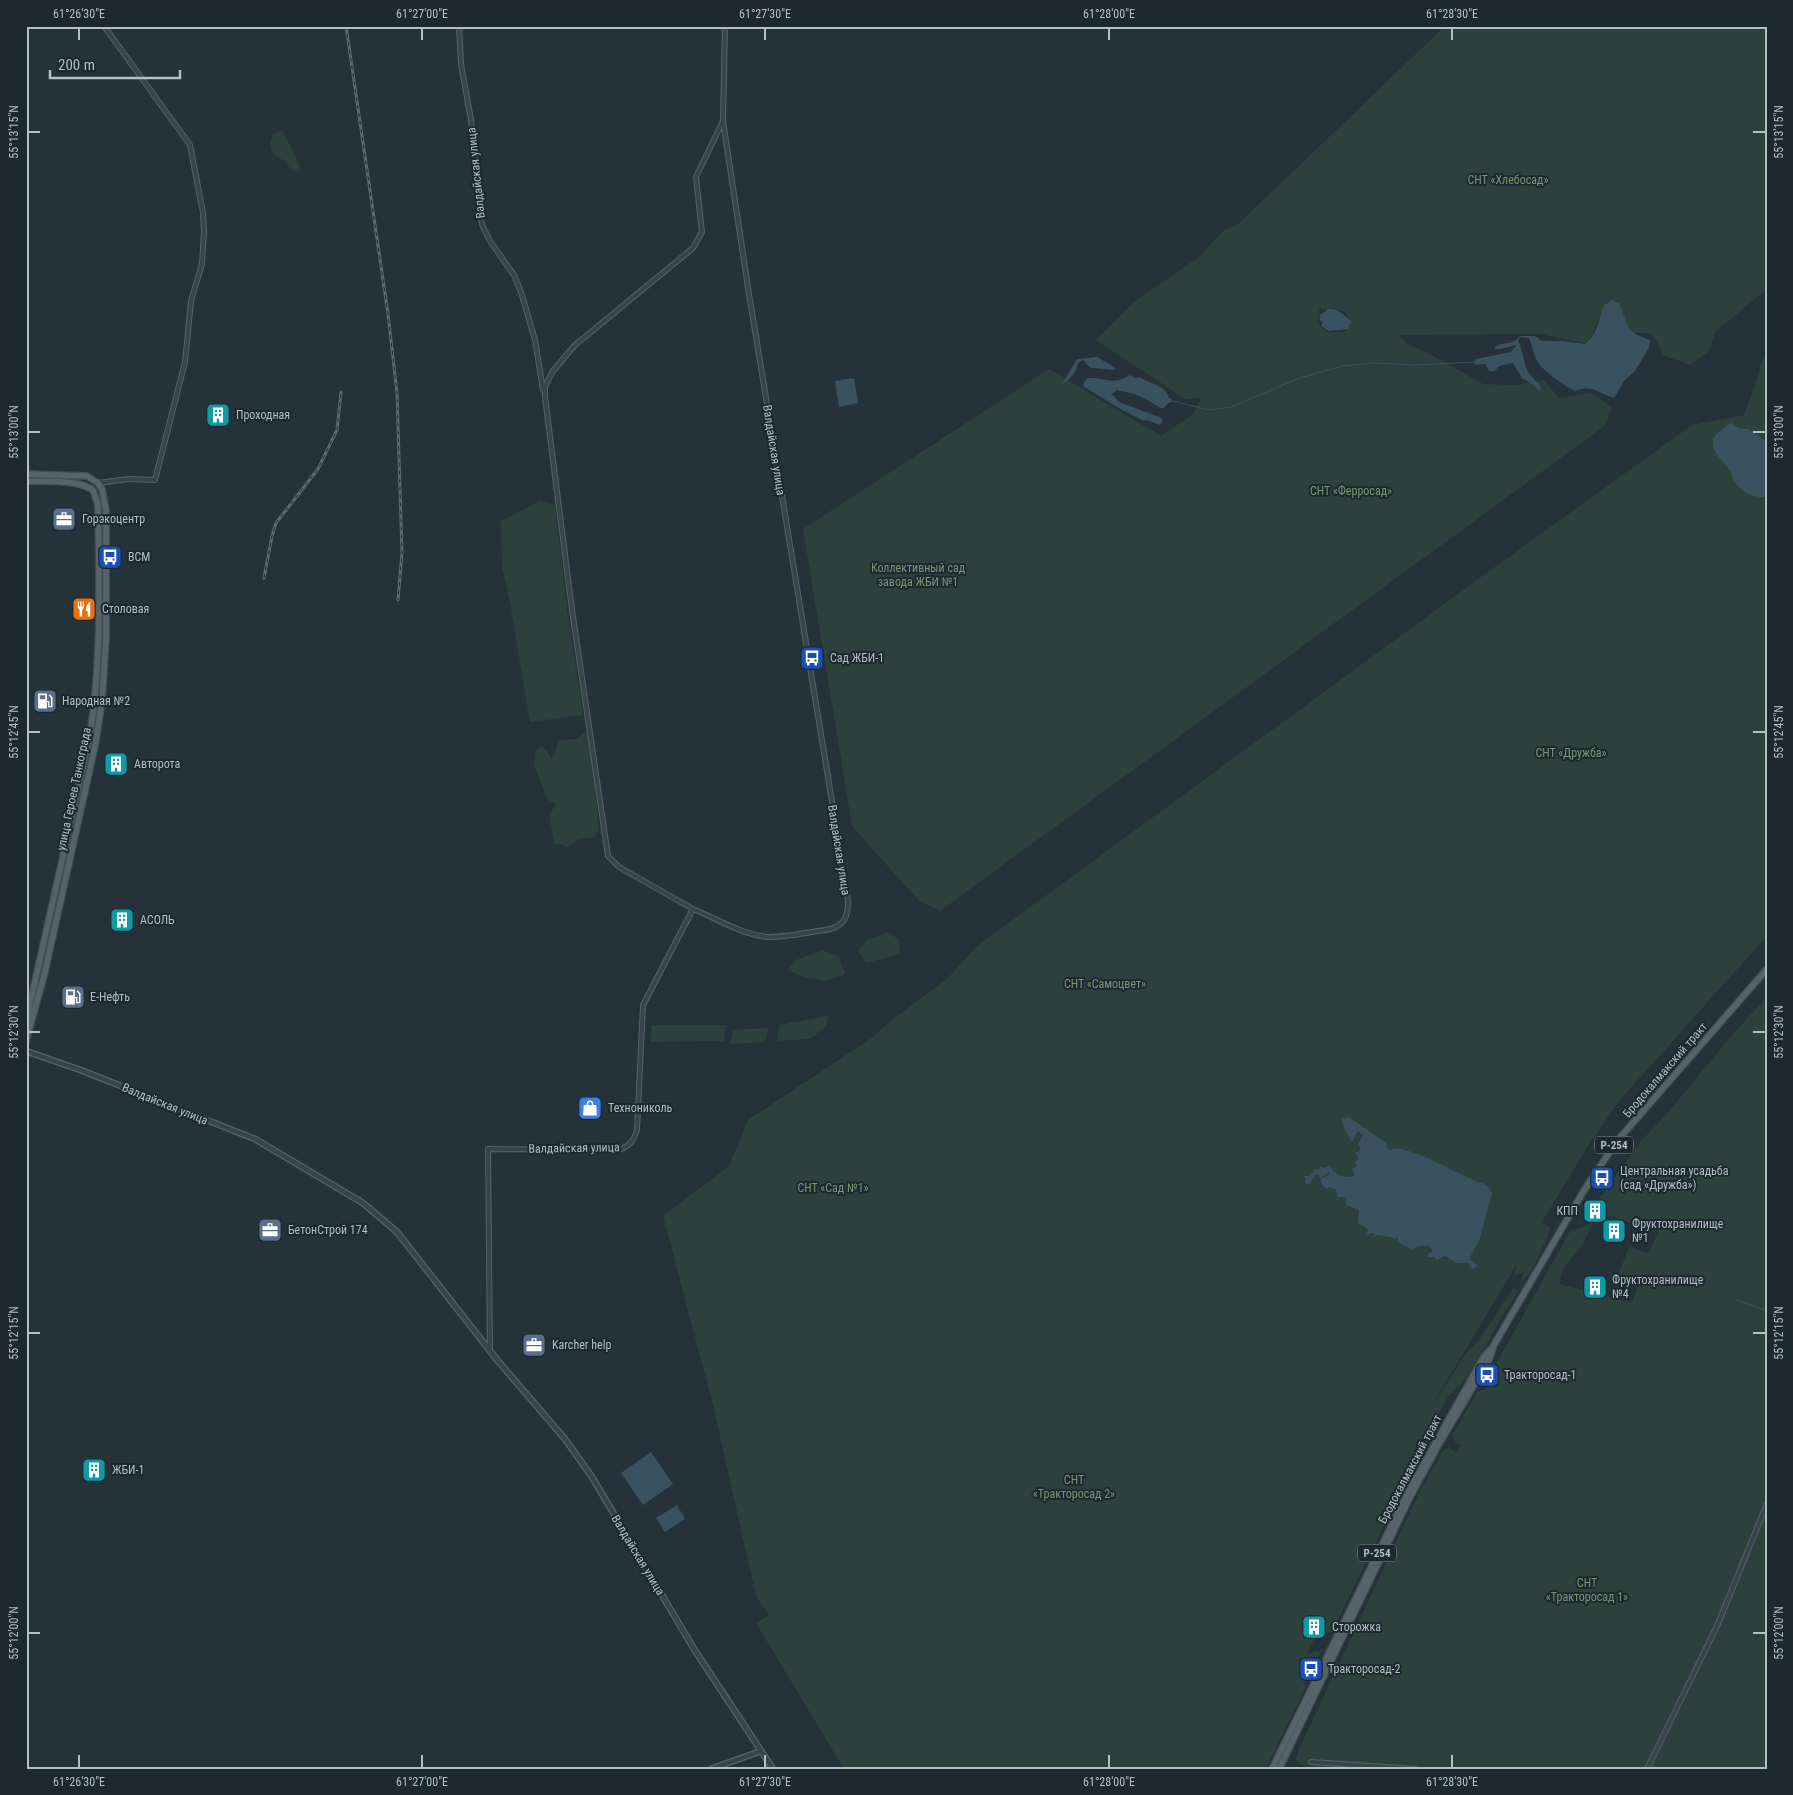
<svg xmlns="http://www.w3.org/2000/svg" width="1793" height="1795" font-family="'Roboto Condensed',sans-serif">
	<rect width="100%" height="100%" fill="#253239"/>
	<!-- green -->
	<path fill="#2d413c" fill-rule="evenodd" d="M1445 26H1767V289L1715 332 1709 351 1690 365 1663 355C1654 335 1654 331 1631 334L1617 301 1606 302 1588 344 1540 334 1398 335 1408 344 1433 356 1483 384 1516 385 1544 380 1559 398 1591 393 1612 407 1606 425 940 911 919 901 852 826 803 529 1049 369 1161 436 1193 414 1201 398 1185 399 1096 340 1134 302 1199 257 1224 230 1237 225ZM1330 308 1346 312 1349 322 1345 332H1327L1317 323 1319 310Z
		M280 131H283C288 145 300 158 300 172L291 170C282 151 264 161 273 134Z
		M1767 356V936L1619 1101 1588 1146 1542 1222 1551 1228 1534 1267 1520 1285 1523 1273 1513 1275 1518 1262 1427 1414 1464 1356 1481 1337 1514 1287 1518 1292 1503 1314 1485 1348 1462 1384 1447 1398 1438 1416V1428L1425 1446 1417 1445 1409 1467V1474L1332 1632 1323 1634 1319 1629 1307 1654 1312 1653 1314 1651 1319 1652 1324 1649 1309 1668 1305 1688 1266 1769H844L756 1623 769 1615 756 1596 712 1401 663 1216 729 1166 748 1120 873 1037 894 1018 947 979 977 946 1485 574 1692 425 1744 415 1757 380 1761 361Z
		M540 501 555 504 567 610 583 715 530 722 510 602 502 566 501 521Z
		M588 731 599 828 595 837 577 840 568 847 554 843 549 813 557 805 547 799 534 765 535 751 542 747 547 751 552 760 557 747V740L577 739 583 733Z
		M888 932 899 940 900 954 866 963 858 951 867 940Z
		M822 950 839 956 845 974 827 981 805 977 787 970 796 960Z
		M1767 997V1769H1320C1311 1768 1303 1768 1296 1760L1299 1749 1420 1491 1443 1451 1449 1447 1456 1453 1461 1445 1455 1442 1452 1435 1478 1391 1486 1389 1495 1366 1570 1231 1582 1228 1595 1219 1582 1246 1565 1266 1559 1284 1632 1303 1639 1284 1617 1278 1629 1247 1649 1253 1658 1232 1591 1210 1641 1141 1665 1116 1732 1035Z
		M828 1016 826 1026 810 1039 777 1041 779 1025Z
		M652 1025H726L724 1041 650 1042Z
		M768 1028 765 1042 730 1044 733 1030Z"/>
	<!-- water -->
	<path fill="#3a525f" d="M1612 300 1619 303 1629 329 1637 335 1650 340 1649 348 1635 371 1624 381 1614 398C1601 394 1589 383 1576 391 1565 387 1540 369 1536 359 1533 352 1532 344 1529 338L1520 337 1518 341C1523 350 1523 362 1528 372 1532 377 1537 382 1541 387V392L1529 382 1522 378 1513 363 1499 366 1495 371H1489L1485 364 1474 365 1476 359 1511 352 1516 346 1515 345C1509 347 1502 349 1495 349V347C1503 341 1513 346 1520 336H1535L1542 341H1564L1585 344C1597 336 1599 319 1604 305Z
		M1327 309C1337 307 1345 316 1352 322L1350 324 1348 329 1329 331 1321 326 1323 322 1319 320 1320 318 1319 315 1325 312Z
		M1097 357 1114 367 1116 370 1091 368 1083 360 1078 363C1075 374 1071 379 1062 384L1077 359Z
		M1130 375 1135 378 1140 377C1150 384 1165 385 1169 398L1172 399V402L1168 403 1164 408H1161C1142 397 1138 394 1117 390L1112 394 1119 402 1162 418 1163 420 1160 425 1146 420 1144 421 1122 410 1083 386 1084 382 1088 378C1106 377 1112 386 1130 375Z
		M854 378 858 403 839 407 835 381Z
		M1732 423 1741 429H1749L1767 442V496C1752 500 1739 490 1732 477 1730 472 1733 474 1730 470 1719 457 1702 442 1722 430 1726 427 1727 424 1732 423Z
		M1349 1117 1386 1143 1387 1148 1391 1151 1393 1148C1427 1152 1455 1175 1487 1185L1492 1193 1479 1241 1469 1259 1478 1266 1472 1269 1468 1263H1457L1445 1256 1436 1260 1435 1257H1428V1254L1433 1251 1430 1246H1418L1413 1250 1397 1242 1398 1237 1394 1239 1392 1237 1377 1235 1372 1238 1375 1234 1373 1233 1366 1235 1368 1229 1358 1223 1359 1210 1346 1205V1197H1338L1336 1190 1329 1187 1326 1189 1322 1184 1320 1179 1329 1175V1172L1320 1178 1318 1174 1315 1175 1310 1184 1305 1183 1306 1178 1302 1176H1310L1315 1169 1319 1170V1167L1325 1168 1330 1165C1334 1175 1345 1179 1355 1176L1352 1169 1357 1166 1355 1163 1358 1158 1355 1152H1359L1360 1148 1358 1144 1363 1135 1358 1131 1352 1142C1348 1136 1342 1126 1342 1119Z
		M651 1452 673 1484 643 1505 621 1473Z
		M677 1505 685 1519 665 1532 656 1518Z"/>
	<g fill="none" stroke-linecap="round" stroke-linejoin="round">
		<!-- stream -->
		<path stroke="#3a525f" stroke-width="1" d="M1173 401 1209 410 1231 407 1300 378 1342 366 1372 363 1415 365 1475 362
			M1737 1300 1767 1311"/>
		<!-- minor casing -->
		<g stroke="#566268" stroke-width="6">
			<path id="minor" d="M459 26 461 64 471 120 482 225 490 241 514 275 522 295 535 340 543 390
				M93 490 98 483 129 479 155 480 185 362 191 301 202 264 204 231 203 213 190 145 104 26
				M693 909 619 867 608 856 572 610 545 397V386L553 371 574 346 693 248 702 232 696 177 723 121 725 26
				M490 1351 488 1149 619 1150C630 1146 634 1140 637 1130L643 1005 693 909C716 918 742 935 768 937 785 937 801 934 817 931 828 930 842 928 846 916 851 904 845 887 844 875L749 294 723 121
				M1311 1762 1415 1769
				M1647 1769 1717 1626 1767 1504"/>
		</g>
		<!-- tertiary casing -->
		<g stroke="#566268" stroke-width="7">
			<path id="tertiary" d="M26 1051 83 1071 255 1139 363 1203 397 1232 498 1361 565 1439 592 1477 694 1649 773 1769
				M711 1769 761 1751"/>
		</g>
		<!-- primary casing -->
		<g stroke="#414d53" stroke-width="8">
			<path id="primary" d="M26 474 87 476 98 483 102 489 106 510V639L102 701 96 741 44 976 26 1041
				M26 481C46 482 77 479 93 490L98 505C99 582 102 658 90 735L26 1022
				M1272 1769 1407 1494 1483 1358 1491 1349
				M1279 1769 1410 1497 1439 1444 1489 1360 1494 1345 1583 1192 1617 1141 1767 969"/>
		</g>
		<!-- minor -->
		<use href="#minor" stroke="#38444a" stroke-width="4"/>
		<!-- tertiary -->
		<use href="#tertiary" stroke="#38444a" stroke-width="4.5"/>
		<!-- primary -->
		<use href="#primary" stroke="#56636a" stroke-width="5.5"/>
		<!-- rail casing -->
		<g stroke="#5c6b72" stroke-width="3">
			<path id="rail" d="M346 26 388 314 397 393 402 553 398 600
				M264 578 272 536 276 523 318 469 337 430 341 392"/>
		</g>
		<!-- rail -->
		<use href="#rail" stroke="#1d292f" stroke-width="1" stroke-dasharray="4" stroke-linecap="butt"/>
	</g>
	<!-- ticks -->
	<path fill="none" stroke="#b3bfc5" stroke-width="2" d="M79 28V40M422 28V40M765 28V40M1109 28V40M1452 28V40M28 132H40M1753 132H1766M28 432H40M1753 432H1766M28 732H40M1753 732H1766M28 1032H40M1753 1032H1766M28 1333H40M1753 1333H1766M28 1633H40M1753 1633H1766M79 1755V1768M422 1755V1768M765 1755V1768M1109 1755V1768M1452 1755V1768"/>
	<!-- icons -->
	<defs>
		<g id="building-square" transform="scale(1.25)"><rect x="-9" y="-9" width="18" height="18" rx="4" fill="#0f9aa8" stroke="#1d292f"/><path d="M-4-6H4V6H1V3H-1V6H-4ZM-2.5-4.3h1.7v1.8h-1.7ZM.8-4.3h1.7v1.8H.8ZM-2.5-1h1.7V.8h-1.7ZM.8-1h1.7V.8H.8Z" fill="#fff"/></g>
		<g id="office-square" transform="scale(1.25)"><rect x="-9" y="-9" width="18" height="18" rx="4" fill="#5c6f8a" stroke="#1d292f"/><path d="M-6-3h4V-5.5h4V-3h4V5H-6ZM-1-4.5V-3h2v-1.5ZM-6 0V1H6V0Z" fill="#fff"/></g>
		<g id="bus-square" transform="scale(1.25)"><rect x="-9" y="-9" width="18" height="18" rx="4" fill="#1a4fb4" stroke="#1d292f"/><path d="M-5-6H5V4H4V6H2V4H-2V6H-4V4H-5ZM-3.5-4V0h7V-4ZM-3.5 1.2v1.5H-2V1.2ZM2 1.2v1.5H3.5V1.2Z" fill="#fff"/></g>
		<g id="restaurant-square" transform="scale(1.25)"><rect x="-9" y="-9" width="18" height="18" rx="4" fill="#e8710a" stroke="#1d292f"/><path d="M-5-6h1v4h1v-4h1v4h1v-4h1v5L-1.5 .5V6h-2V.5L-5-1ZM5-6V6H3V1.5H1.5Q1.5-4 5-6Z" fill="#fff"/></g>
		<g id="fuel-square" transform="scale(1.25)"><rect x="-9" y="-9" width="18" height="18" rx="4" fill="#5c6f8a" stroke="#1d292f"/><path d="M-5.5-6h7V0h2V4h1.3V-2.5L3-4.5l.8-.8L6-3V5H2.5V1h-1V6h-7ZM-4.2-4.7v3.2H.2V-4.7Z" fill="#fff"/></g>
		<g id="shop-square" transform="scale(1.25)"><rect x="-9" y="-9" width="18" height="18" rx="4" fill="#3f7fe0" stroke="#1d292f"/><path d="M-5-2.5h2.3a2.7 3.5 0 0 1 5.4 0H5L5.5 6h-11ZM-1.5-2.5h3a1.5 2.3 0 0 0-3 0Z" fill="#fff"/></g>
	</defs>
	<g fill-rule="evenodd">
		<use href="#building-square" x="218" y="415"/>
		<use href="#office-square" x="64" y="519"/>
		<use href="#bus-square" x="110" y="557"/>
		<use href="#restaurant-square" x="84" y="609"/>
		<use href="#bus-square" x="812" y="658"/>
		<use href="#fuel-square" x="45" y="701"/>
		<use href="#building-square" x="116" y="764"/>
		<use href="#building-square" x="122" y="920"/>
		<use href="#fuel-square" x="73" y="997"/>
		<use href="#shop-square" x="590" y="1108"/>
		<use href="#bus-square" x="1602" y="1178"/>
		<use href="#building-square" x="1595" y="1211"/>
		<use href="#office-square" x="270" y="1230"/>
		<use href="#building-square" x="1614" y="1231"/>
		<use href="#building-square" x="1595" y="1287"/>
		<use href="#office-square" x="534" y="1345"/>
		<use href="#bus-square" x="1487" y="1375"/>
		<use href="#building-square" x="94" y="1470"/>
		<use href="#building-square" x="1314" y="1627"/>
		<use href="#bus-square" x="1311" y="1669"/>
	</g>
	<g text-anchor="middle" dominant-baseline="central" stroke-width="4" stroke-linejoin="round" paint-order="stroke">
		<!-- shield labels -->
		<g fill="#1d292f" stroke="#869298" stroke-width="1">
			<rect x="1595" y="1136.5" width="38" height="17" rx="4"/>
			<rect x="1358" y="1544.5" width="38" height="17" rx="4"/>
		</g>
		<g font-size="11" font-weight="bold" fill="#b3bfc5">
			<text x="1614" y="1145">Р-254</text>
			<text x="1377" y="1553">Р-254</text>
		</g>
		<!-- street labels -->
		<g font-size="12" fill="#b3bfc5" stroke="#1d292f">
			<text transform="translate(476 173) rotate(-96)">Валдайская улица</text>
			<text transform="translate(774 450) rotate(81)">Валдайская улица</text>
			<text transform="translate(74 789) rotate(-78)">улица Героев Танкограда</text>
			<text transform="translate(839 850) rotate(81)">Валдайская улица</text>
			<text transform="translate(1665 1070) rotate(-49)">Бродокалмакский тракт</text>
			<text transform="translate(165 1104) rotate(22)">Валдайская улица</text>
			<text transform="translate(574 1148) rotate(-1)">Валдайская улица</text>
			<text transform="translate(1410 1469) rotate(-62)">Бродокалмакский тракт</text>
			<text transform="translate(638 1555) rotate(59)">Валдайская улица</text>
		</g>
		<!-- park labels -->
		<g font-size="12" fill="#749974" stroke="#1d292f">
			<text x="1508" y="180">СНТ «Хлебосад»</text>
			<text x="1351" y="491">СНТ «Ферросад»</text>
			<text x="918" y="568">Коллективный сад<tspan x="918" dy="14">завода ЖБИ №1</tspan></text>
			<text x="1571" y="753">СНТ «Дружба»</text>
			<text x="1105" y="984">СНТ «Самоцвет»</text>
			<text x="833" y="1188">СНТ «Сад №1»</text>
			<text x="1074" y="1480">СНТ<tspan x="1074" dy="14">«Тракторосад 2»</tspan></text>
			<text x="1587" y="1583">СНТ<tspan x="1587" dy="14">«Тракторосад 1»</tspan></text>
		</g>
		<!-- poi labels -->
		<g font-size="12" fill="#b3bfc5" stroke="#1d292f" text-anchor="start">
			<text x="236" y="415">Проходная</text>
			<text x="82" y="519">Горэкоцентр</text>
			<text x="128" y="557">ВСМ</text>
			<text x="102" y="609">Столовая</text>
			<text x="830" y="658">Сад ЖБИ-1</text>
			<text x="62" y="701">Народная №2</text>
			<text x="134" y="764">Авторота</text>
			<text x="140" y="920">АСОЛЬ</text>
			<text x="90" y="997">E-Нефть</text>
			<text x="608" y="1108">Технониколь</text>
			<text x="1620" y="1171">Центральная усадьба<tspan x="1620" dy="14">(сад «Дружба»)</tspan></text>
			<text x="1578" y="1211" text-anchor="end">КПП</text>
			<text x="1632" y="1224">Фруктохранилище<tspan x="1632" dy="14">№1</tspan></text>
			<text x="288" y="1230">БетонСтрой 174</text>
			<text x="1612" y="1280">Фруктохранилище<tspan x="1612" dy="14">№4</tspan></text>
			<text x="552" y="1345">Karcher help</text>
			<text x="1504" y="1375">Тракторосад-1</text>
			<text x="112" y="1470">ЖБИ-1</text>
			<text x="1332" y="1627">Сторожка</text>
			<text x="1328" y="1669">Тракторосад-2</text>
		</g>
	</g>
	<!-- border -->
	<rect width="1793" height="1795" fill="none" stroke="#1d292f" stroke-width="55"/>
	<!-- scale -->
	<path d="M50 70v8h130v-8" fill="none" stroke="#b3bfc5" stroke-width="2.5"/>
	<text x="58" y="70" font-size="15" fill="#b3bfc5" stroke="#1d292f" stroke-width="4" paint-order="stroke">200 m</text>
	<rect x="28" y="28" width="1738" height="1740" fill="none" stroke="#b3bfc5" stroke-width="2"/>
	<g font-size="12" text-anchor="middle" fill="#b3bfc5">
		<text x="79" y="18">61°26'30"E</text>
		<text x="422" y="18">61°27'00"E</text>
		<text x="765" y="18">61°27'30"E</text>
		<text x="1109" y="18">61°28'00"E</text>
		<text x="1452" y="18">61°28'30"E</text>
		<text transform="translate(14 132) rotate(-90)" y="4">55°13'15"N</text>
		<text transform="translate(1779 132) rotate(-90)" y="4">55°13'15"N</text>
		<text transform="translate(14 432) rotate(-90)" y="4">55°13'00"N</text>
		<text transform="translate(1779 432) rotate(-90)" y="4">55°13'00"N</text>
		<text transform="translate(14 732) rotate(-90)" y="4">55°12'45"N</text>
		<text transform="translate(1779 732) rotate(-90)" y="4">55°12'45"N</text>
		<text transform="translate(14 1032) rotate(-90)" y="4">55°12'30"N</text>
		<text transform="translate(1779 1032) rotate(-90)" y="4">55°12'30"N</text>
		<text transform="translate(14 1333) rotate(-90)" y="4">55°12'15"N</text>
		<text transform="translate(1779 1333) rotate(-90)" y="4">55°12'15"N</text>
		<text transform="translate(14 1633) rotate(-90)" y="4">55°12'00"N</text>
		<text transform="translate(1779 1633) rotate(-90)" y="4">55°12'00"N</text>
		<text x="79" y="1786">61°26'30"E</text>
		<text x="422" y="1786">61°27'00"E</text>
		<text x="765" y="1786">61°27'30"E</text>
		<text x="1109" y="1786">61°28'00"E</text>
		<text x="1452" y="1786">61°28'30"E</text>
	</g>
</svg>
